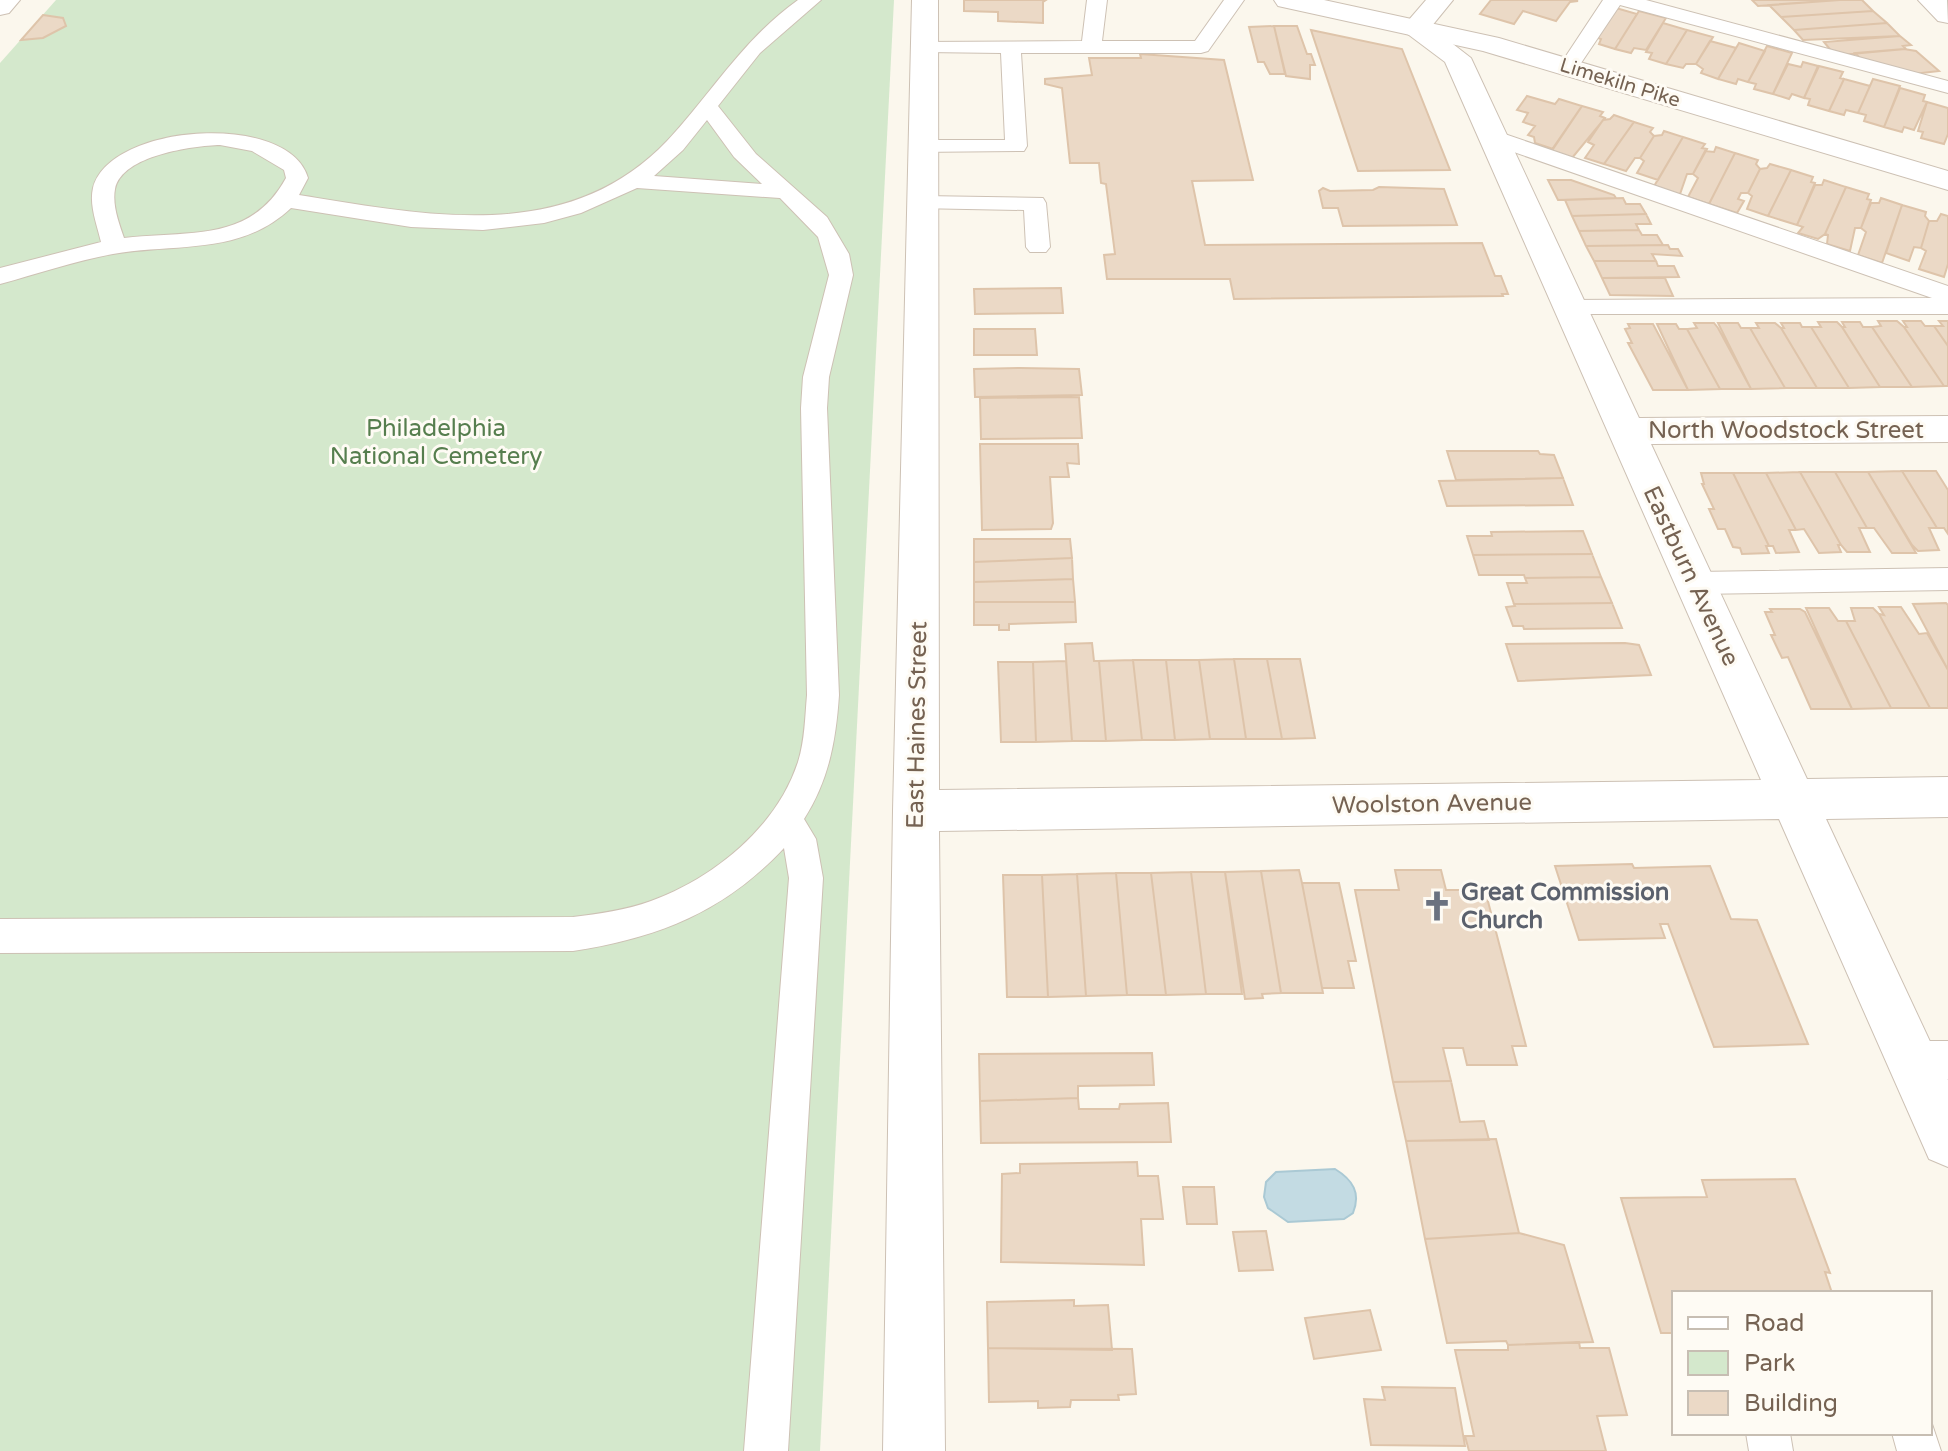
<svg xmlns="http://www.w3.org/2000/svg" width="1948" height="1451" font-family="'Varela Round',sans-serif">
	<rect width="100%" height="100%" fill="#fbf7ed"/>
	<!-- green -->
	<path fill="#d4e8cc" d="M56 0H894L820 1451H0V63Z"/>
	<!-- water -->
	<path fill="#c3dbe3" stroke="#aac9d4" stroke-width="2" d="M1335 1169C1353 1180 1361 1193 1353 1213L1344 1219 1288 1222 1268 1208 1264 1197 1266 1182 1276 1172Z"/>
	<!-- building -->
	<path fill="#ebd9c6" stroke="#dec4aa" stroke-width="2" d="M964 0H1046L1043 2V23L998 21V12L964 11Z
		M1491 0H1574L1578 1 1570 2 1556 21 1523 11 1514 24 1480 14Z
		M1752 0H1840L1758 6Z
		M1840 0H1862L1873 11 1781 17 1769 5Z
		M1616 8 1637 14 1615 49 1599 44 1601 39 1595 37Z
		M1639 11 1666 18 1646 50 1634 48 1631 53 1615 49Z
		M1873 11 1887 23 1794 30 1781 17Z
		M43 15 63 18 66 26 43 38 21 40Z
		M1663 23 1687 30 1666 64 1649 59 1652 53 1646 52Z
		M1887 23 1900 36 1803 40 1794 30Z
		M1274 26 1285 74H1270L1264 62H1258L1249 27Z
		M1274 26H1297L1307 54H1311L1315 65H1310V79L1286 76Z
		M1311 30 1402 49 1450 170 1358 171Z
		M1687 30 1713 37 1696 64H1686L1683 68 1666 64Z
		M1900 36 1911 45 1903 46 1906 49 1840 55 1833 53 1824 42Z
		M1710 41 1736 48 1718 79 1701 73 1703 69 1696 64Z
		M1739 43 1765 51 1748 82 1738 79 1736 84 1718 79Z
		M1767 46 1792 53 1773 94 1754 89 1756 84 1748 82Z
		M1904 49 1916 51 1939 71 1904 75 1864 62 1855 53Z
		M1140 54 1224 60 1253 180 1192 181 1205 245 1482 243 1495 276H1501L1508 294H1502L1503 296 1234 299 1230 279H1107L1104 255 1115 254 1106 184 1101 183 1099 163H1070L1062 88 1045 84V79L1092 75 1089 58H1141Z
		M1803 62 1818 66 1804 98 1792 94 1789 99 1773 94 1788 64 1801 67Z
		M1819 66 1843 72 1840 78 1844 79 1829 111 1808 105 1810 99 1804 98Z
		M1844 79 1870 86 1858 113 1846 110 1844 115 1829 111Z
		M1873 79 1900 86 1884 127 1864 121 1866 115 1858 113Z
		M1900 88 1925 95 1923 101 1927 102 1914 130 1904 127 1902 132 1884 127Z
		M1527 96 1555 104 1559 99 1582 106 1553 149 1535 143 1534 137 1528 135 1535 126 1523 122 1528 113 1517 110Z
		M1927 102 1948 108V134L1944 144 1921 138 1923 132 1918 131Z
		M1582 106 1603 112 1600 116 1605 118 1572 158 1551 151Z
		M1614 115 1634 122 1604 164 1585 158 1594 145 1588 142 1603 120 1610 119Z
		M1634 122 1653 128 1650 132 1654 136 1640 158H1635L1626 171 1604 164Z
		M1664 131 1683 137 1658 180 1637 173 1644 161 1640 158 1654 136 1662 135Z
		M1683 137 1705 144 1702 148 1707 149 1693 174H1687L1679 197 1653 188Z
		M1716 147 1735 153 1709 204 1688 197 1698 178 1693 174 1705 151 1714 152Z
		M1735 153 1758 160 1756 164 1760 169 1748 193H1741L1738 199 1744 201 1737 213 1709 204Z
		M1770 164 1791 170 1768 216 1747 209 1752 196 1748 193 1760 169 1767 168Z
		M1791 170 1813 177 1811 182 1815 183 1797 225 1768 216Z
		M1548 180H1571L1614 195 1616 198 1558 200Z
		M1824 180 1846 187 1825 234 1818 239 1798 233 1803 227 1797 225 1815 185H1822Z
		M1379 187 1444 189 1457 225 1343 226 1338 208H1323L1319 191 1323 188 1330 191 1373 190Z
		M1846 187 1869 194 1867 199 1871 200 1861 228H1855L1850 251 1827 244 1828 235 1825 234Z
		M1623 198 1626 204H1640L1646 214 1572 216 1565 200Z
		M1881 198 1902 205 1882 263 1858 255 1866 232 1861 228 1871 203H1879Z
		M1902 205 1926 212 1925 216 1929 221 1921 248 1914 247 1909 261 1886 253Z
		M1646 214 1651 224H1636L1639 230 1579 231 1572 216Z
		M1941 214 1948 216V264L1944 277 1919 269 1926 251 1921 248 1929 221H1937Z
		M1639 230 1642 235H1657L1663 245 1586 246 1579 231Z
		M1668 245 1670 249H1678L1682 256 1652 254 1656 261H1594L1586 246Z
		M1594 261H1656L1658 266H1674L1679 277 1602 278Z
		M1602 278H1665L1673 296 1610 295Z
		M1061 288 1063 313 975 314 974 289Z
		M1878 321H1897L1904 327 1944 386 1912 387 1872 327 1881 326Z
		M1903 321H1921L1925 326H1934L1948 346V386H1944L1904 327H1907Z
		M1939 321H1948V346L1934 326H1943Z
		M1818 322H1837L1842 327 1880 387 1849 388 1811 327H1821Z
		M1842 322H1860L1863 327H1872L1912 387H1880L1842 327H1845Z
		M1694 323H1714L1718 328 1751 389H1720L1687 329 1697 328Z
		M1718 323H1738L1741 328H1750L1785 388 1751 389Z
		M1756 323H1775L1781 328 1817 388H1785L1750 328H1759Z
		M1781 323H1800L1802 327H1811L1849 388H1817L1781 328H1784Z
		M1628 324H1653L1688 390H1653L1628 343H1632L1625 329 1630 328Z
		M1657 324H1676L1679 329H1687L1720 389 1688 390Z
		M974 329H1035L1037 355H974Z
		M1020 368 1079 369 1082 395 975 397 974 369Z
		M1079 397 1082 438 981 439 980 398Z
		M980 444H1078L1079 464 1067 463 1069 477H1050L1053 523 1051 529 982 530Z
		M1447 451H1538L1540 454 1554 455 1563 478 1456 480Z
		M1902 471H1936L1948 490V534L1944 528H1937Z
		M1902 471 1937 528H1929L1939 550 1918 551 1912 545 1868 472Z
		M1800 472H1835L1867 528H1859L1870 552H1847L1841 545Z
		M1800 472 1841 545H1838L1841 552 1819 553 1804 529 1796 530 1766 473Z
		M1835 472H1868L1916 553H1892L1874 528H1867Z
		M1701 473H1733L1769 546H1766L1769 553 1742 554 1740 548 1733 547 1725 529H1718L1709 509H1714L1702 484H1704Z
		M1733 473H1766L1796 530H1789L1799 552 1776 553 1773 546H1769Z
		M1563 478 1573 505 1447 506 1439 481Z
		M1583 531 1592 554 1473 555 1467 536H1492L1491 532Z
		M974 539H1070L1072 558 974 562Z
		M1592 554 1601 577 1525 578 1524 575H1479L1473 555Z
		M1072 558 1073 579 974 582V562Z
		M1601 577 1612 603 1514 604 1507 583H1527L1525 578Z
		M1073 579 1075 602H974V582Z
		M974 602H1075L1076 622 1009 624V630H999V625H974Z
		M1612 603 1622 628 1524 629 1523 626H1513L1506 607 1515 606 1514 604Z
		M1946 603 1948 605V670L1913 604Z
		M1879 607H1901L1919 634 1927 633 1948 670V708H1930L1879 614 1884 615Z
		M1806 608H1829L1838 621H1846L1891 708 1852 709Z
		M1851 608H1873L1879 614 1930 708H1891L1846 621H1855Z
		M1770 609H1800L1805 612 1852 709H1811L1788 657 1782 658 1771 635H1775L1765 612H1772Z
		M1092 643 1094 661H1099L1106 741H1072L1065 644Z
		M1625 643 1639 645 1651 675 1518 681 1506 644Z
		M1234 659 1246 739H1210L1199 660Z
		M1234 659H1267L1282 739H1246Z
		M1267 659H1300L1315 738 1282 739Z
		M1133 660H1166L1175 740H1142Z
		M1133 660 1142 740 1106 741 1099 661Z
		M1166 660H1199L1210 739 1175 740Z
		M1066 661 1072 741 1036 742 1033 662Z
		M998 662H1033L1036 742H1001Z
		M1632 864 1634 868 1710 866 1731 919 1757 920 1808 1044 1714 1047 1668 924H1660L1665 938 1579 940 1555 866Z
		M1299 870 1302 883 1323 993H1281L1261 871Z
		M1395 870H1441L1446 890H1485L1526 1046H1512L1517 1065H1467L1463 1048H1443L1451 1081 1393 1082 1355 890H1399Z
		M1261 871 1281 993 1262 994 1263 998 1245 999 1225 872Z
		M1191 872 1206 994 1166 995 1151 873Z
		M1191 872H1225L1242 994H1206Z
		M1116 873H1151L1166 995H1127Z
		M1116 873 1127 995 1086 996 1077 874Z
		M1077 874 1086 996 1048 997 1042 875Z
		M1003 875H1042L1048 997H1007Z
		M1302 883H1339L1356 961H1348L1354 988H1322Z
		M1152 1053 1154 1085 1078 1086V1098L980 1101 979 1054Z
		M1451 1081 1460 1122 1484 1121 1489 1140 1406 1141 1393 1082Z
		M1078 1098 1079 1109H1119L1120 1104 1168 1103 1171 1142 981 1143 980 1101Z
		M1496 1139 1519 1233 1425 1239 1406 1141Z
		M1137 1162 1138 1176H1158L1163 1219H1141L1144 1265 1001 1262 1002 1174 1020 1173V1164Z
		M1795 1179 1830 1273 1825 1272 1832 1293H1674V1333H1661L1621 1198 1707 1197 1702 1180Z
		M1183 1187H1214L1217 1224H1187Z
		M1266 1231 1273 1270 1239 1271 1233 1232Z
		M1519 1233 1564 1245 1593 1342 1508 1345 1506 1341 1447 1343 1425 1239Z
		M1074 1300V1306L1108 1305 1112 1350 988 1348 987 1302Z
		M1370 1310 1381 1350 1314 1359 1305 1318Z
		M1579 1342 1580 1348H1609L1627 1415 1597 1416 1606 1451H1469L1465 1436H1474L1455 1350H1508V1345Z
		M988 1348 1132 1349 1136 1394 1118 1395 1119 1400H1071L1070 1407 1038 1408V1401L989 1402Z
		M1382 1387 1455 1388 1465 1446 1371 1445 1364 1399 1385 1400Z"/>
	<g fill="none" stroke-linecap="round" stroke-linejoin="round">
		<!-- service casing -->
		<g stroke="#cdc1b4" stroke-width="2">
			<path id="service" d="M798 0H821L760 53 718 106 756 154 827 217 849 254 853 275 829 377 827 408 839 695C836 740 829 780 804 819L816 839 823 878 788 1451H744L789 878 784 848C724 912 658 938 573 951L0 953V919L573 917C599 914 626 910 651 901 714 878 777 827 798 762 805 740 805 717 807 695L801 408 803 377 829 275 818 237 780 198 637 188 581 213 544 223 483 230 411 227 291 208C240 256 177 243 113 254 74 261 37 274 0 284V268L101 242C97 225 89 205 93 188 109 123 289 111 308 178L299 195C426 215 567 246 667 141 711 94 743 39 798 0ZM707 120 734 157 762 184 654 176 683 150ZM220 145 252 151 284 170 286 178C250 244 187 230 124 238 119 223 112 205 115 189 122 155 193 146 220 145Z
				M1087 0H1107L1102 41H1195L1224 0H1244L1208 51 1201 53H1021L1027 146 1024 151 915 152 912 147 915 142 923 140H1005L1001 53 925 52 915 46 918 42 1082 41Z
				M1603 0H1646L1948 81V93L1620 5 1575 72H1561L1558 68Z
				M1493 130 1948 286V314H1560L1557 308 1560 302 1569 300 1932 298 1485 142 1482 137Z
				M923 196 1043 198 1046 203 1050 247 1046 252H1030L1026 247 1024 210 915 208 912 203 915 198Z
				M1948 568V590L1695 594 1685 591 1680 583 1685 575 1695 572Z
				M1912 1041H1948V1079H1912L1899 1073 1893 1060 1899 1047Z
				M1930 1418 1941 1451H1897L1892 1433H1930Z
				M1746 1433H1790L1793 1451H1749Z"/>
		</g>
		<!-- minor casing -->
		<g stroke="#cdc1b4" stroke-width="2">
			<path id="minor" d="M0 0H20L9 13 0 15Z
				M912 0H938L939 790 1761 780 1445 62 1401 29 1426 0H1453L1431 27 1471 58 1639 418 1948 416V442L1651 444 1807 779 1948 777V817L1826 819 1948 1080V1167L1929 1159 1779 819 939 831 945 1451H883L893 811Z"/>
		</g>
		<!-- tertiary casing -->
		<g stroke="#cdc1b4" stroke-width="2">
			<path id="tertiary" d="M1274 0H1324L1499 38 1948 171V190L1483 51 1287 8 1278 6Z
				M1918 0H1947L1948 23 1938 21Z"/>
		</g>
		<!-- service -->
		<use href="#service" fill="#fff" fill-rule="evenodd"/>
		<!-- minor -->
		<use href="#minor" fill="#fff" fill-rule="evenodd"/>
		<!-- tertiary -->
		<use href="#tertiary" fill="#fff" fill-rule="evenodd"/>
	</g>
	<!-- icons -->
	<defs>
		<g id="church-bare" transform="scale(2.4)"><path d="M-1.2-6h2.4v3.5h3.3v2.4h-3.3V6h-2.4V-.1h-3.3v-2.4h3.3Z" fill="#6b7280" stroke="#fefbf4" stroke-width="2.5" paint-order="stroke"/></g>
	</defs>
	<g fill-rule="evenodd">
		<use href="#church-bare" x="1437" y="906"/>
	</g>
	<g text-anchor="middle" dominant-baseline="central" stroke-width="6" stroke-linejoin="round" paint-order="stroke">
		<!-- far-street labels -->
		<g font-size="20" fill="#756252" stroke="#fefbf4">
			<text transform="translate(1620 83) rotate(17)">Limekiln Pike</text>
		</g>
		<!-- park labels -->
		<g font-size="24" fill="#567e4e" stroke="#fefbf4">
			<text x="436" y="428">Philadelphia<tspan x="436" dy="28">National Cemetery</tspan></text>
		</g>
		<!-- street labels -->
		<g font-size="24" fill="#756252" stroke="#fefbf4">
			<text x="1786" y="430">North Woodstock Street</text>
			<text transform="translate(1691 576) rotate(65)">Eastburn Avenue</text>
			<text transform="translate(917 725) rotate(-89)">East Haines Street</text>
			<text transform="translate(1432 804) rotate(-1)">Woolston Avenue</text>
		</g>
		<!-- worship labels -->
		<g font-size="24" font-weight="bold" fill="#5b616d" stroke="#fefbf4" text-anchor="start">
			<text x="1461" y="892">Great Commission<tspan x="1461" dy="28">Church</tspan></text>
		</g>
	</g>
	<!-- legend -->
	<rect x="1672" y="1291" width="260" height="144" fill="#fefbf4" stroke="#c7beb3" stroke-width="2"/>
	<rect x="1688" y="1317" width="40" height="12" fill="#ffffff" stroke="#c7beb3" stroke-width="2"/>
	<text x="1744" y="1331" font-size="24" fill="#756252">Road</text>
	<rect x="1688" y="1351" width="40" height="24" fill="#d4e8cc" stroke="#c7beb3" stroke-width="2"/>
	<text x="1744" y="1371" font-size="24" fill="#756252">Park</text>
	<rect x="1688" y="1391" width="40" height="24" fill="#ebd9c6" stroke="#c7beb3" stroke-width="2"/>
	<text x="1744" y="1411" font-size="24" fill="#756252">Building</text>
</svg>
